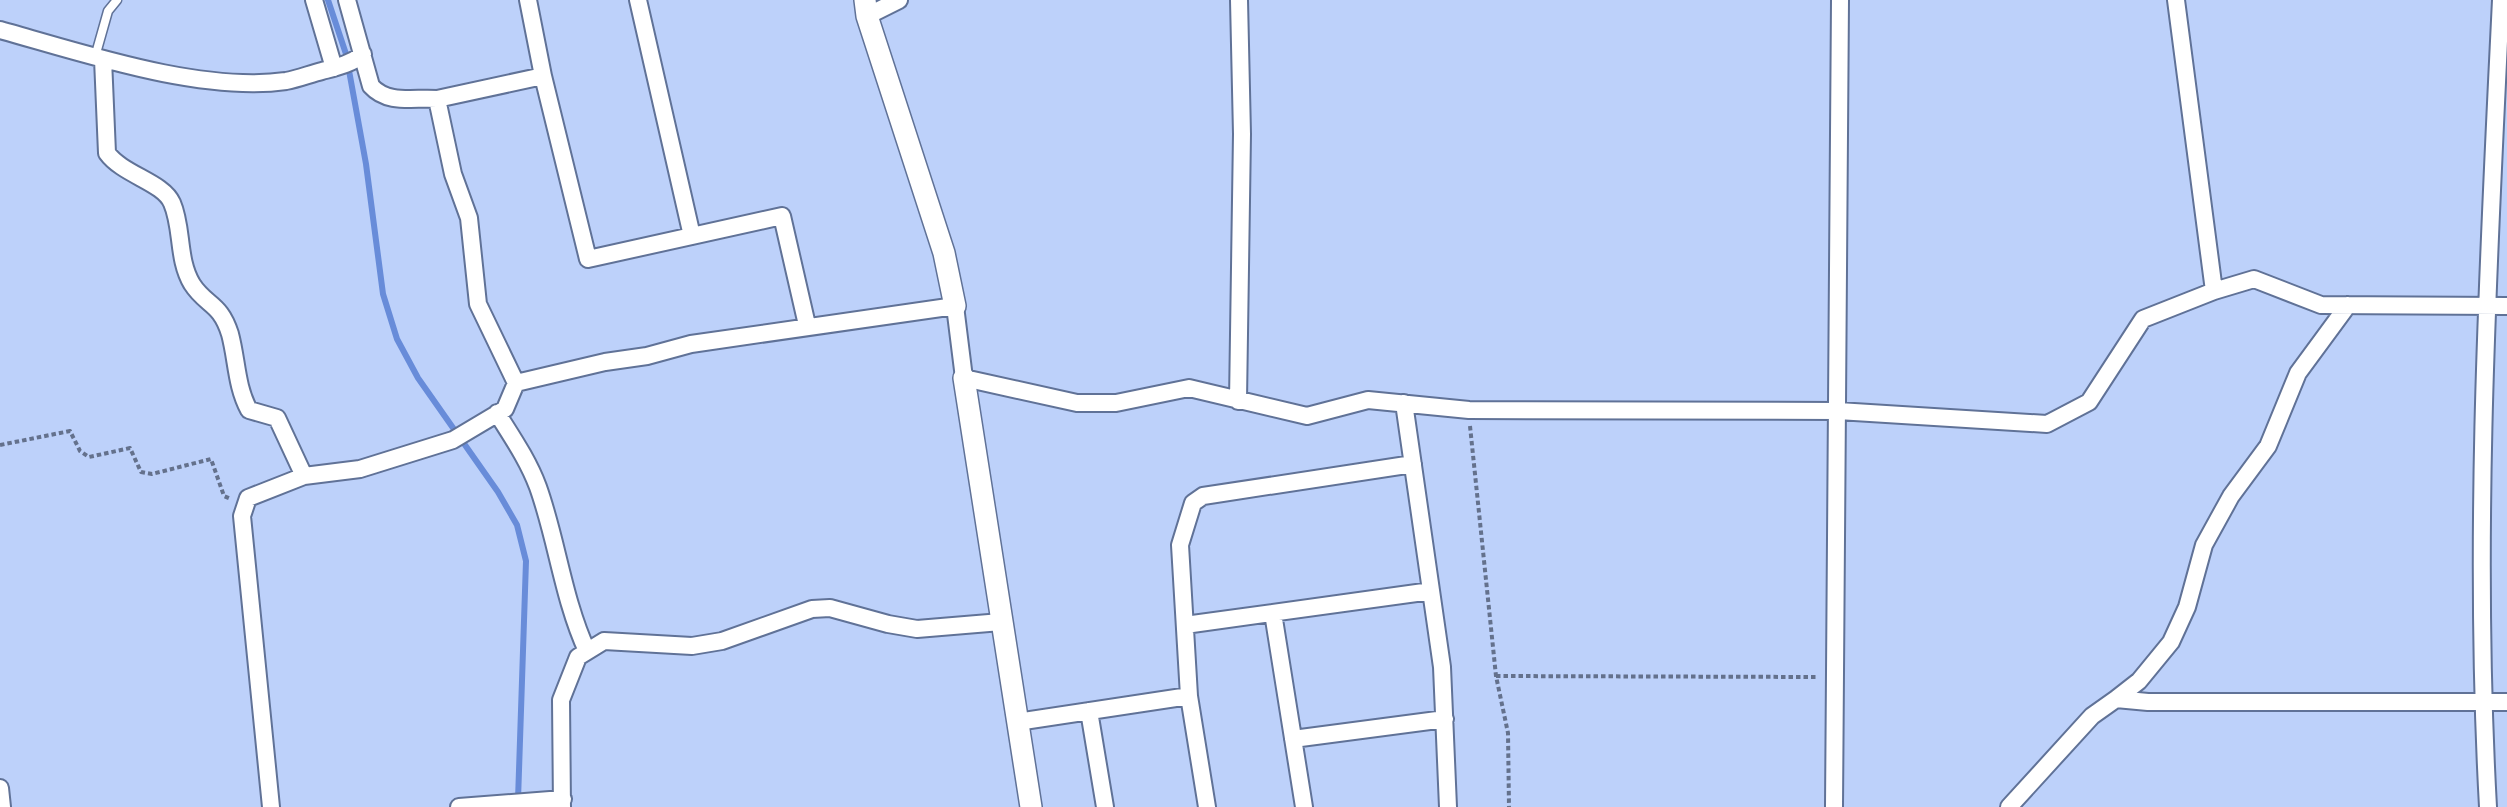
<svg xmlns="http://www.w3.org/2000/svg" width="2507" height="807" font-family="Bitter,serif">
	<rect width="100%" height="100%" fill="#bdd1fa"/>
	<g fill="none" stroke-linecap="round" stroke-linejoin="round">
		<!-- stream -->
		<path stroke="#688cd9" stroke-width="6" d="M328 0 346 54 366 164 383 294 397 339 418 378 498 492 517 525 526 561 518 800"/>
		<!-- service casing -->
		<g stroke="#607297" stroke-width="11">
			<path id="service" d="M95 57 108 11 117 0"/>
		</g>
		<!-- minor casing -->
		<g stroke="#607297" stroke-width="20">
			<path id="minor" d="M314 0 334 68
				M528 0 543 76
				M638 0 692 236
				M2176 0 2214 291
				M867 16 899 0
				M0 30C83 53 200 93 286 81 298 79 310 74 322 71 337 67 351 64 363 54
				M103 59 107 153C123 175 163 182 172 203 183 228 177 259 192 284 206 306 220 302 230 334 237 360 236 386 249 410L277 418 304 476
				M437 99 543 76 588 259 782 216 807 325
				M516 383 605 362 647 356 691 344 955 306 964 378 1077 403H1116L1189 388 1307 416 1368 400 1469 410 1838 411 2047 424 2089 402 2143 319 2214 291 2254 279 2321 305 2507 306
				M1238 401 1242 134 1239 0
				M1404 403 1442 667 1448 807
				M497 413C512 437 528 460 538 487 557 540 563 599 587 651
				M1273 613 1304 807
				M1185 625 1431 591
				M2116 699 2139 681 2171 642 2187 607 2204 545 2231 496 2268 446 2298 373 2348 305
				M1089 711 1105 807
				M1017 722 1189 696
				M1293 739 1445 719
				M0 788 2 807
				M271 807 242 516 248 498 304 476 360 469 453 440 505 409 516 383 478 304 469 218 453 174 437 99C415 97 388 105 371 86L347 0
				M459 807 563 799
				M562 807 561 700 578 657 604 641 692 646 722 641 812 609 830 608 888 624 917 629 1001 622
				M1207 807 1189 696 1180 545 1193 503 1203 496 1413 464
				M1834 807 1840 0
				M2009 807 2092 716 2116 699 2148 702H2507
				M2488 807C2473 538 2488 268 2501 0"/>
		</g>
		<!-- tertiary casing -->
		<g stroke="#607297" stroke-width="24">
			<path id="tertiary" d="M865 0 867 16 944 253 955 306
				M964 378 1031 807"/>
		</g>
		<!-- path -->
		<path stroke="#64718c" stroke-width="4" stroke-dasharray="4.5 3" stroke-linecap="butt" d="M1470 426 1496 676 1508 733 1509 807
			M0 445 70 431 80 451 89 457 130 448 141 472 152 474 211 459 224 496 231 499
			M1496 676 1818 677"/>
		<!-- service -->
		<use href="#service" stroke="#fff" stroke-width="8"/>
		<!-- minor -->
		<use href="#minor" stroke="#fff" stroke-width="16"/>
		<!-- tertiary -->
		<use href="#tertiary" stroke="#fff" stroke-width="21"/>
	</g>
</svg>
